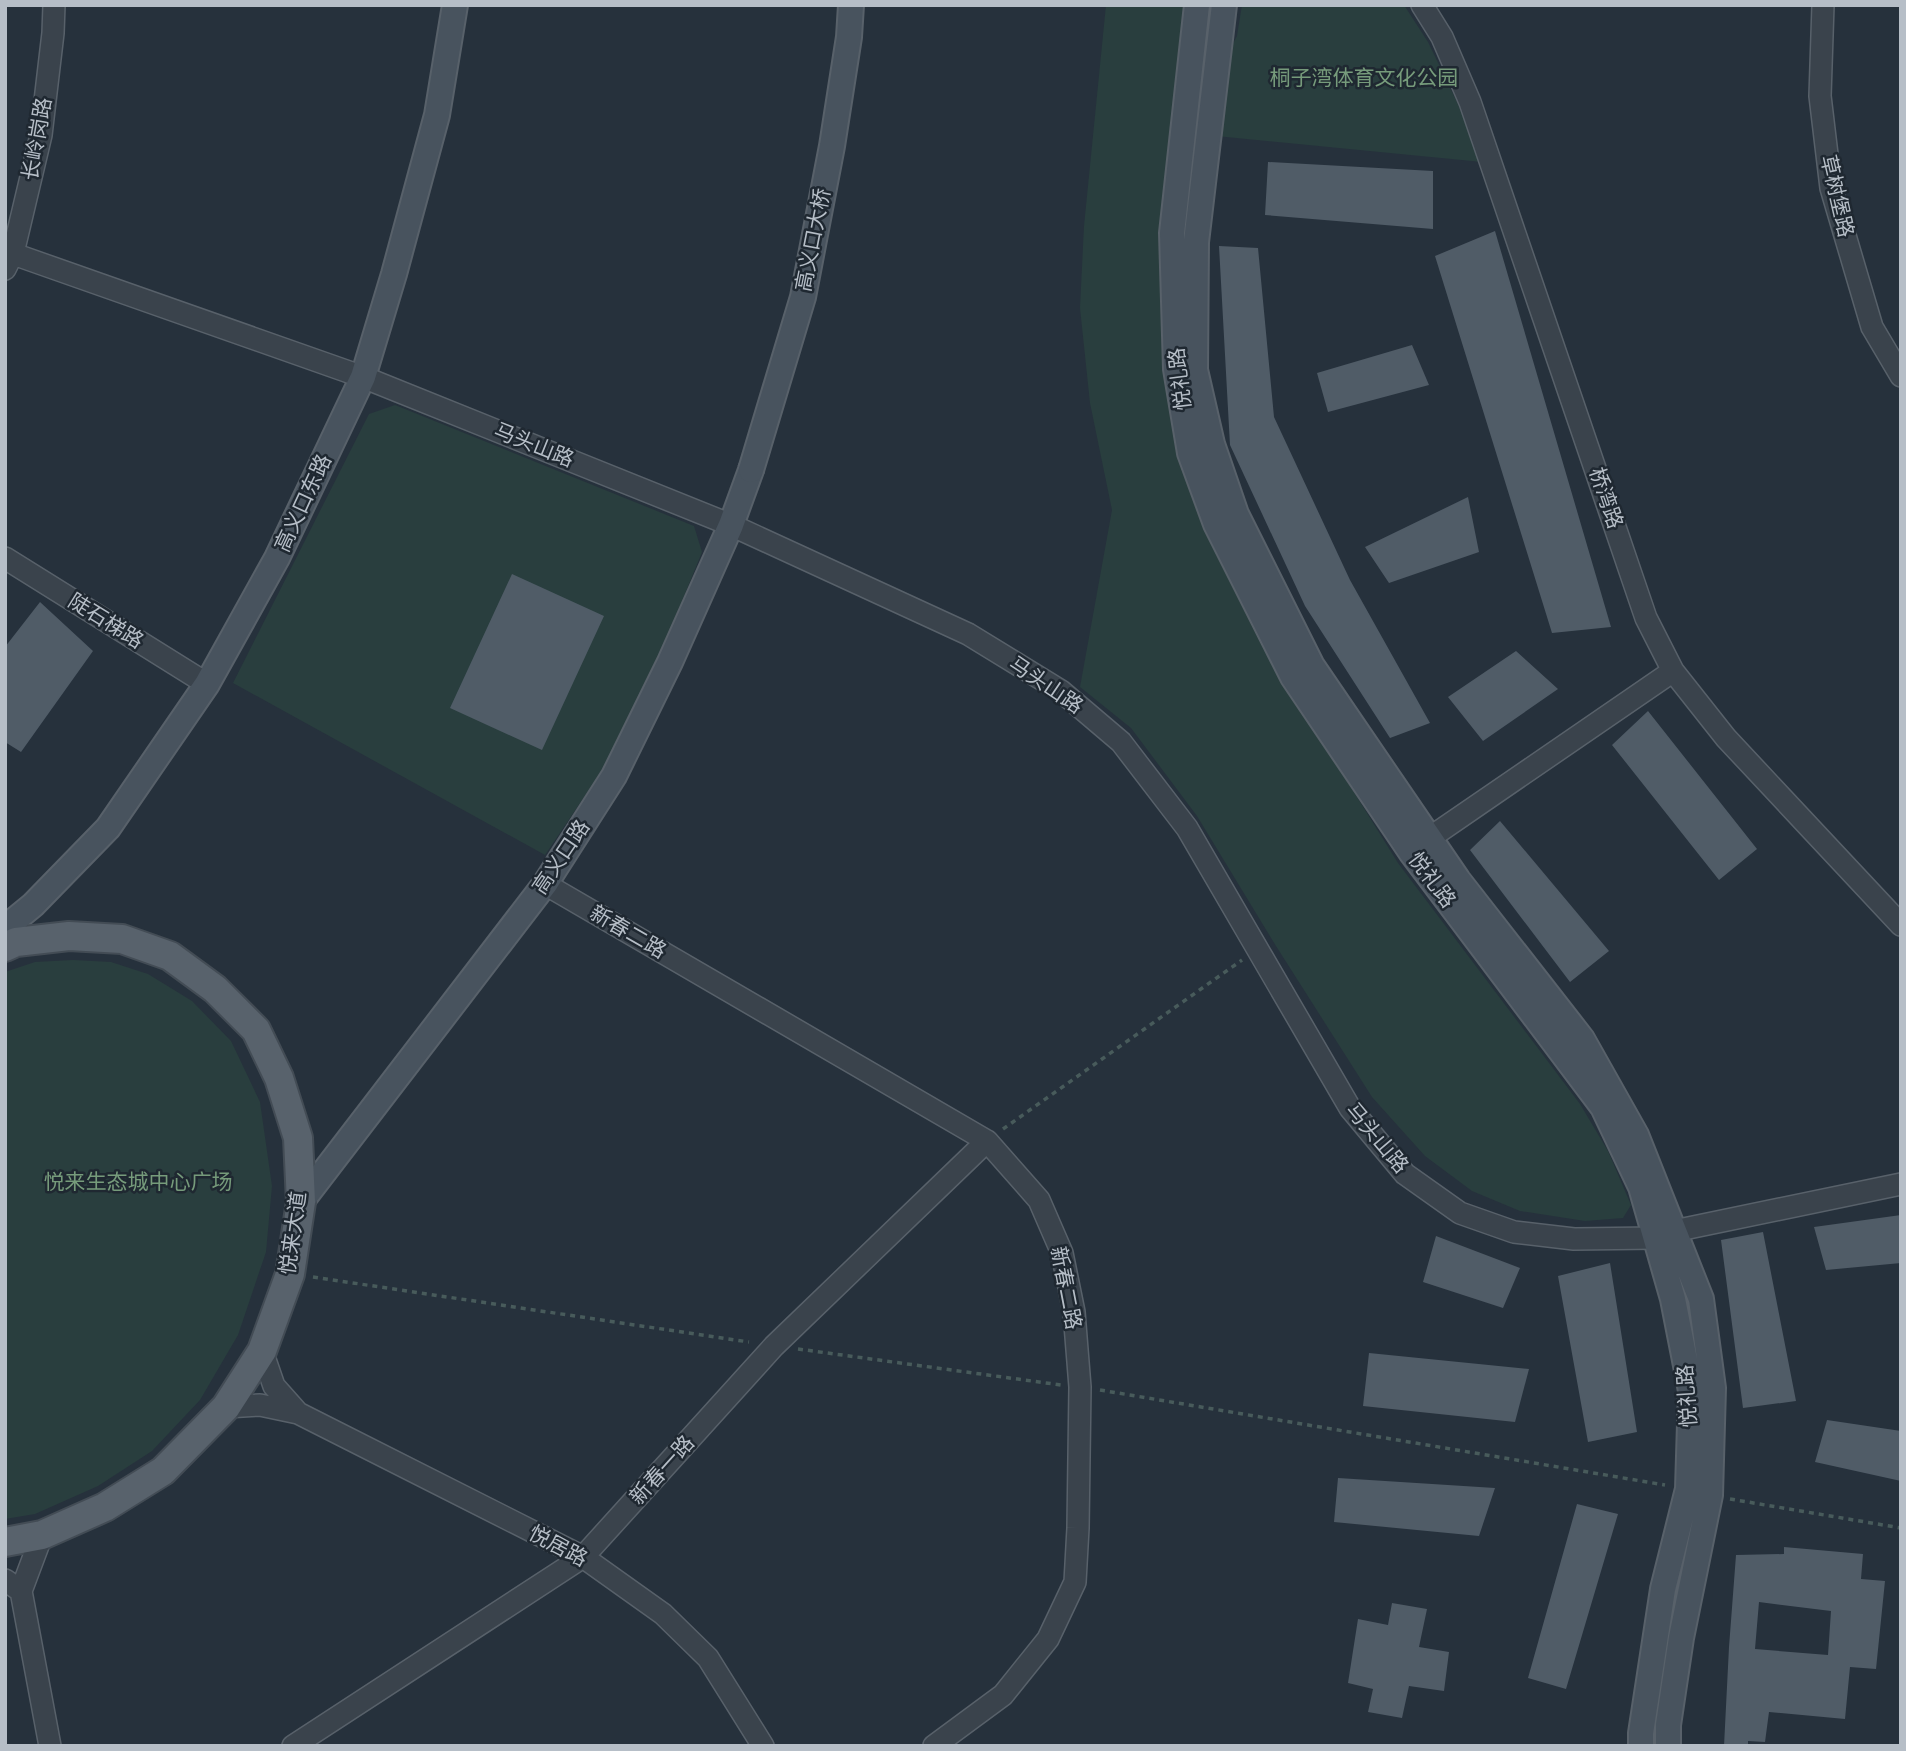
<svg xmlns="http://www.w3.org/2000/svg" width="1906" height="1751" font-family="Signika,'Noto Sans SC',sans-serif">
	<rect width="100%" height="100%" fill="#26313c"/>
	<!-- green -->
	<path fill="#293e3e" d="M1106 5H1188L1165 230 1288 686 1398 863 1580 1104 1608 1151 1631 1205 1623 1218 1585 1221 1520 1211 1472 1191 1425 1156 1372 1097 1276 946 1197 816 1131 728 1080 687 1112 510 1090 403 1080 308 1084 226Z
		M1242 5H1404L1428 42 1457 102 1482 162 1216 136 1225 58 1237 36Z
		M395 405 694 526 702 552 659 658 603 769 545 855 233 683 369 414Z
		M73 960 111 962 148 974 192 1001 231 1041 260 1102 272 1186 266 1252 238 1335 200 1400 152 1451 98 1486 35 1514 5 1519V972L35 962Z"/>
	<!-- building -->
	<path fill="#505c67" fill-rule="evenodd" d="M1268 162 1433 171V229L1265 215Z
		M1495 231 1611 627 1552 633 1435 256Z
		M1219 246 1258 248 1274 417 1350 580 1430 723 1390 738 1305 606 1230 445Z
		M1412 345 1429 385 1328 412 1317 373Z
		M1468 497 1479 552 1389 583 1365 547Z
		M512 574 604 616 542 750 450 708Z
		M40 602 93 651 21 752 5 742V647Z
		M1516 651 1558 689 1483 741 1448 697Z
		M1648 711 1757 849 1719 880 1612 745Z
		M1500 821 1609 951 1570 982 1470 850Z
		M1901 1215V1263L1826 1270 1814 1227Z
		M1763 1232 1796 1401 1743 1408 1721 1240Z
		M1436 1236 1520 1268 1503 1308 1423 1282Z
		M1610 1263 1637 1432 1588 1442 1558 1276Z
		M1369 1353 1529 1369 1515 1422 1363 1406Z
		M1827 1420 1901 1431V1481L1815 1462Z
		M1338 1478 1495 1488 1479 1536 1334 1522Z
		M1577 1504 1618 1514 1566 1689 1528 1678Z
		M1784 1547 1863 1554 1861 1579 1885 1581 1876 1669 1850 1667 1845 1719 1769 1712 1765 1742 1748 1741V1746H1724L1729 1647 1736 1555 1784 1554ZM1759 1602 1831 1611 1828 1655 1755 1649Z
		M1392 1603 1427 1609 1419 1647 1449 1652 1444 1691 1409 1686 1402 1718 1368 1712 1373 1689 1348 1683 1358 1619 1388 1625Z"/>
	<g fill="none" stroke-linecap="round" stroke-linejoin="round">
		<!-- tertiary casing -->
		<g stroke="#58616a" stroke-width="24">
			<path id="tertiary" d="M1422 5 1442 37 1470 102 1646 618 1673 671 1726 738 1901 925
				M1823 5 1820 96 1831 188 1872 327 1901 376
				M5 251 363 377 731 525 968 634 1061 691 1121 742 1187 828 1350 1108 1405 1174 1460 1213 1514 1232 1574 1239 1656 1238 1674 1231 1901 1184
				M5 269 13 253 41 135 53 33 54 5
				M5 558 207 684
				M1418 846 1673 671
				M545 884 987 1141 1039 1200 1062 1253 1074 1312 1080 1387 1078 1528 1075 1582 1048 1639 1003 1695 934 1746
				M226 1407 260 1405 298 1413 274 1386 262 1351
				M298 1413 583 1557 663 1614 708 1658 763 1746
				M5 1580 21 1591 42 1535
				M21 1591 50 1746
				M293 1746 583 1557 774 1346 987 1141"/>
		</g>
		<!-- secondary casing -->
		<g stroke="#58616a" stroke-width="28">
			<path id="secondary" d="M1197 5 1172 233 1176 369 1190 453 1216 524 1293 677 1411 852 1603 1107 1641 1187 1673 1299 1691 1391 1688 1489 1663 1589 1641 1733V1746
				M1224 5 1196 242 1195 370 1212 444 1236 514 1312 666 1458 880 1582 1039 1636 1135 1701 1299 1713 1388 1710 1495 1681 1638 1668 1725V1746
				M5 928 33 905 108 828 207 684 277 558 363 377 394 274 437 115 455 5
				M301 1202 545 884 614 776 670 662 731 525 751 470"/>
		</g>
		<!-- primary casing -->
		<g stroke="#434c55" stroke-width="32">
			<path id="primary" d="M5 947 16 942 69 936 122 939 170 956 215 989 256 1030 279 1078 298 1138 301 1202 290 1274 262 1351 226 1407 163 1471 105 1507 42 1535 5 1542"/>
		</g>
		<!-- path -->
		<path stroke="#485b5b" stroke-width="3.5" stroke-dasharray="5 5" stroke-linecap="butt" d="M1003 1129 1242 960
			M313 1277 749 1342
			M798 1349 1061 1385
			M1100 1390 1665 1485
			M1730 1499 1901 1528"/>
		<!-- tertiary -->
		<use href="#tertiary" stroke="#3a434c" stroke-width="21"/>
		<!-- secondary -->
		<use href="#secondary" stroke="#48535e" stroke-width="24"/>
		<!-- primary -->
		<use href="#primary" stroke="#58626c" stroke-width="28"/>
		<!-- secondary-bridge casing -->
		<g stroke="#58616a" stroke-width="28" stroke-linecap="butt">
			<path id="secondary-bridge" d="M751 470 803 297 832 146 849 37 851 5"/>
		</g>
		<!-- secondary-bridge -->
		<use href="#secondary-bridge" stroke="#48535e" stroke-width="24"/>
	</g>
	<g text-anchor="middle" dominant-baseline="central" stroke-width="5" stroke-linejoin="round" paint-order="stroke">
		<!-- park labels -->
		<g font-size="21" fill="#769b7b" stroke="#1f2831">
			<text x="1364" y="78">桐子湾体育文化公园</text>
			<text x="138" y="1182">悦来生态城中心广场</text>
		</g>
		<!-- street labels -->
		<g font-size="21" fill="#b6bec7" stroke="#1f2831">
			<text transform="translate(37 139) rotate(-80)">长岭岗路</text>
			<text transform="translate(1837 196) rotate(77)">草树堡路</text>
			<text transform="translate(813 240) rotate(-79)">高义口大桥</text>
			<text transform="translate(1180 379) rotate(-97)">悦礼路</text>
			<text transform="translate(534 445) rotate(22)">马头山路</text>
			<text transform="translate(1606 498) rotate(71)">桥湾路</text>
			<text transform="translate(303 503) rotate(-65)">高义口东路</text>
			<text transform="translate(106 621) rotate(32)">陡石梯路</text>
			<text transform="translate(1046 685) rotate(34)">马头山路</text>
			<text transform="translate(561 857) rotate(-56)">高义口路</text>
			<text transform="translate(1432 880) rotate(53)">悦礼路</text>
			<text transform="translate(628 932) rotate(30)">新春二路</text>
			<text transform="translate(1377 1138) rotate(50)">马头山路</text>
			<text transform="translate(293 1233) rotate(-82)">悦来大道</text>
			<text transform="translate(1066 1288) rotate(79)">新春二路</text>
			<text transform="translate(1687 1396) rotate(-94)">悦礼路</text>
			<text transform="translate(662 1470) rotate(-48)">新春一路</text>
			<text transform="translate(558 1546) rotate(28)">悦居路</text>
		</g>
	</g>
	<!-- border -->
	<rect width="1906" height="1751" fill="none" stroke="#b6bec7" stroke-width="14"/>
</svg>
